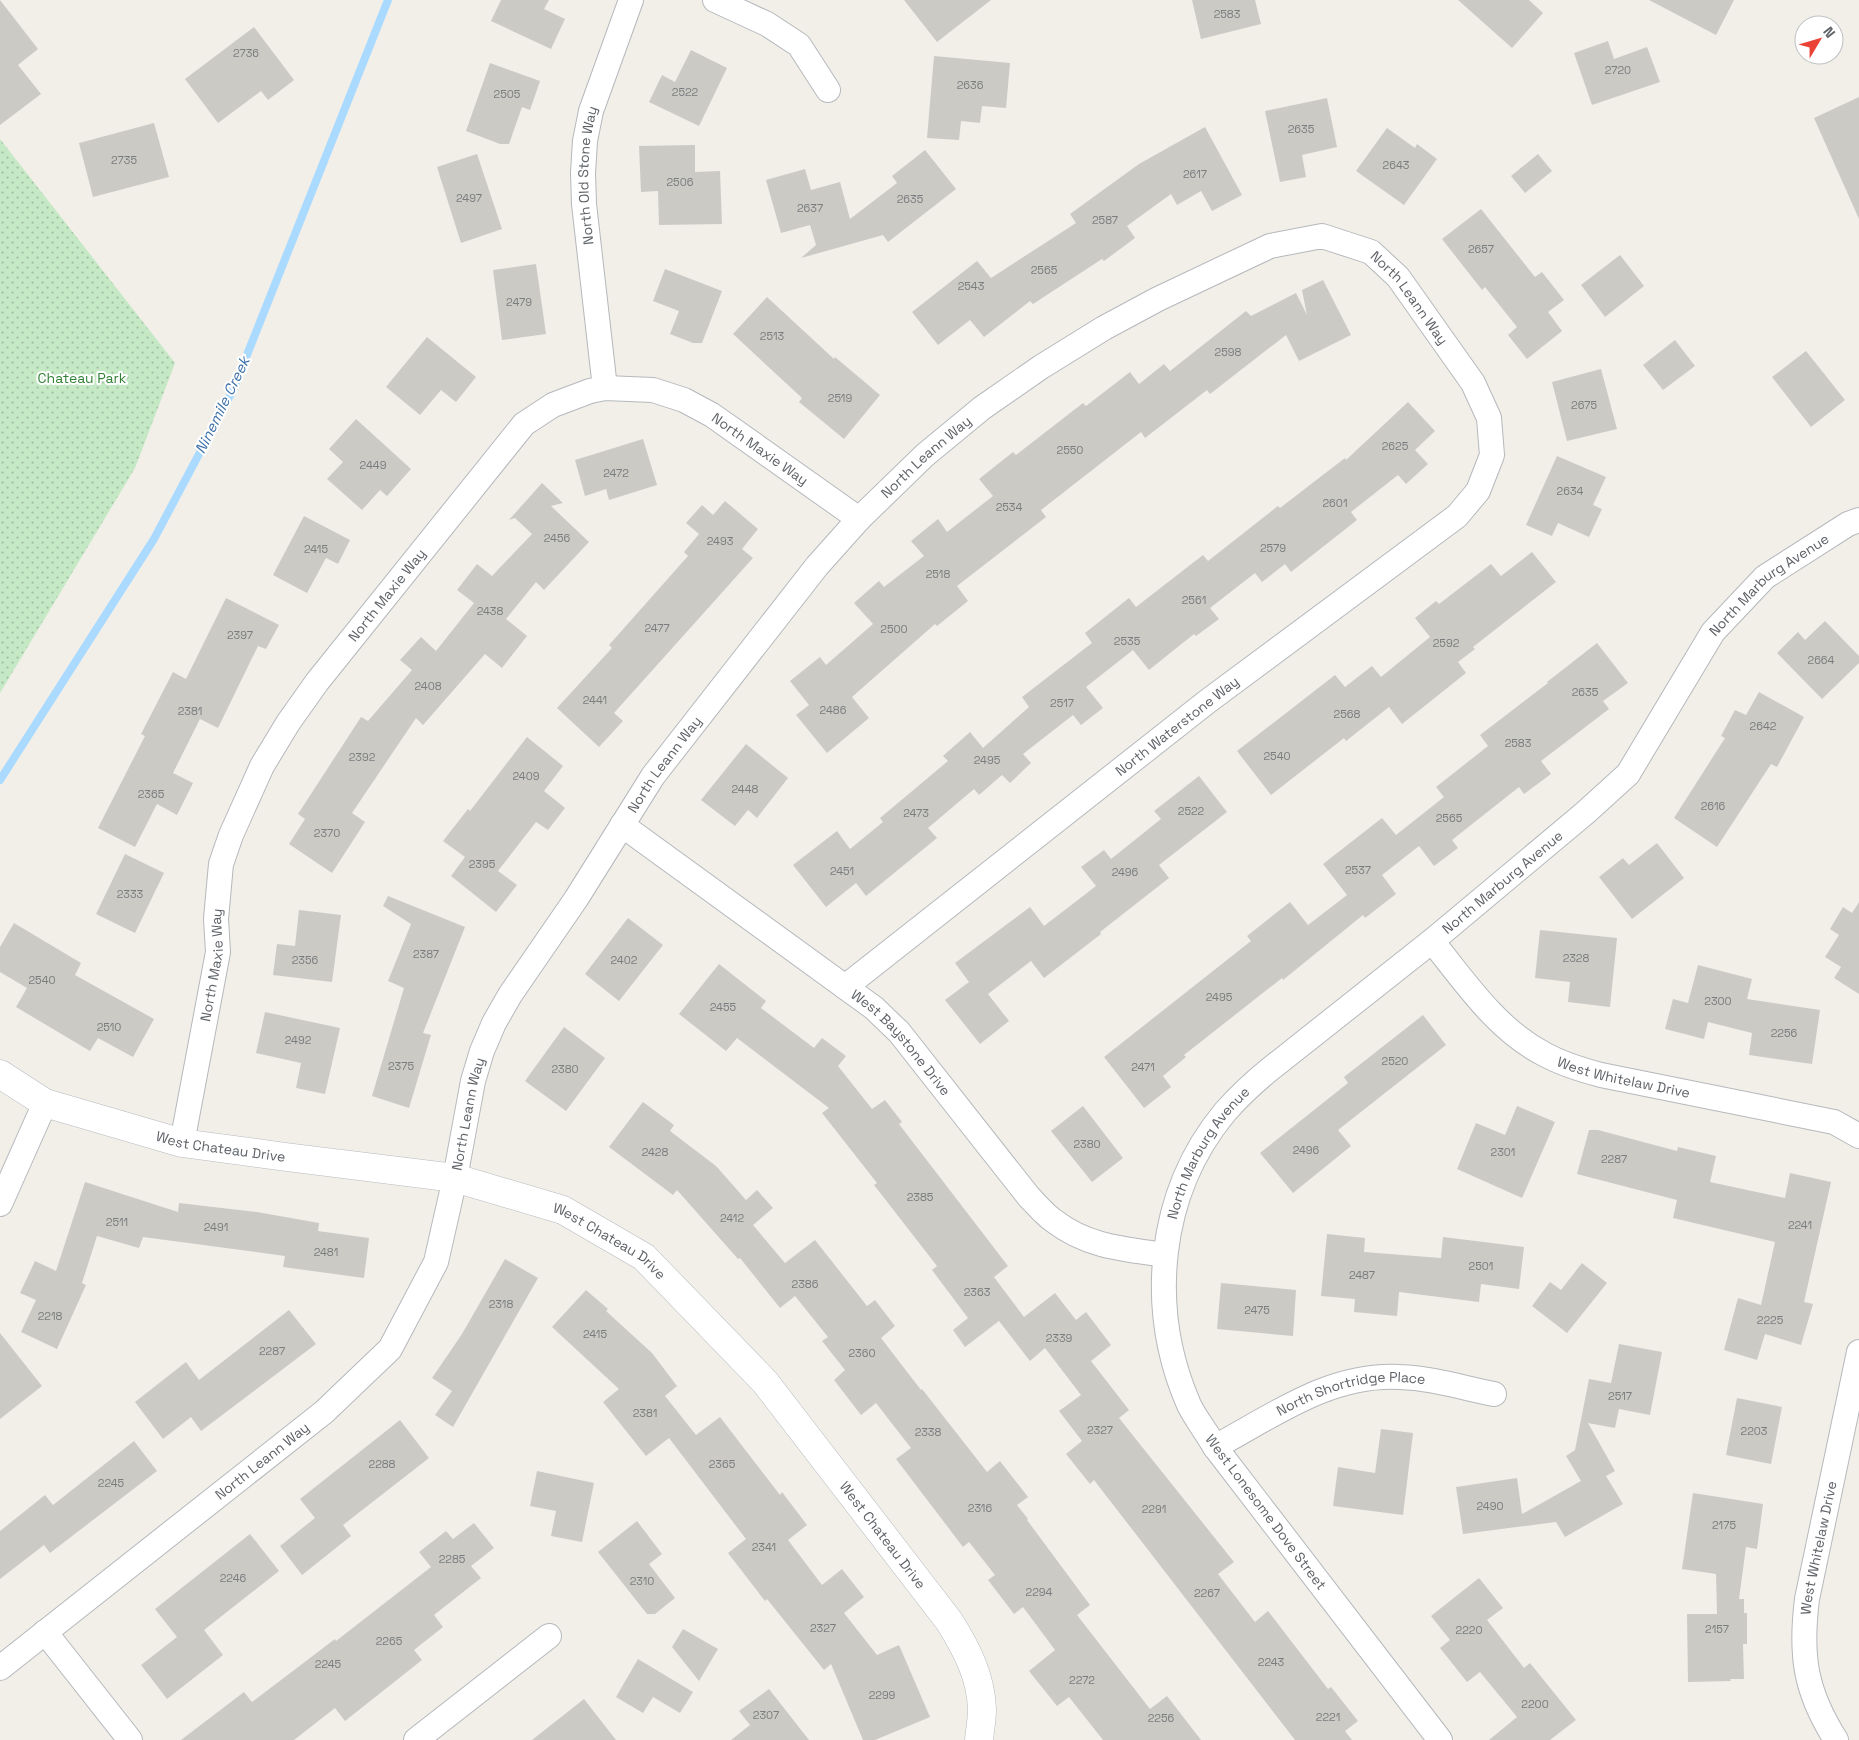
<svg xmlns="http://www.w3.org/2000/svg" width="1859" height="1740" font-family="'Space Grotesk',sans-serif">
	<defs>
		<pattern id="park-dots" width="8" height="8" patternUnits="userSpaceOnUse" patternTransform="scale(1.25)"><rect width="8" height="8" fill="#c5e8c5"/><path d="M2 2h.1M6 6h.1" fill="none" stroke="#a3c0a4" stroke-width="1.8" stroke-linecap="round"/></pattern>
	</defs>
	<rect width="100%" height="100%" fill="#f1efe8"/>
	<!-- park -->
	<path fill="url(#park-dots)" d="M0 139 175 363 135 468 0 693Z"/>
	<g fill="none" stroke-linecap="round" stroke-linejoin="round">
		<!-- stream -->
		<path stroke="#aadaff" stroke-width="8" d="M0 780 154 539 233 390 388 0"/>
	</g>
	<!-- building -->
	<path fill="#cccac5" d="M0 0 38 49 18 65 41 94 0 125Z
		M501 0H549L544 9 565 19 551 49 491 21Z
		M904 0H991L937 42Z
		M1192 0H1255L1261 24 1201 39Z
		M1458 0H1529L1543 13 1512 48Z
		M1649 0H1734L1716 35Z
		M254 27 294 80 268 100 261 91 218 123 185 79Z
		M1608 41 1614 59 1647 47 1660 82 1592 105 1574 53Z
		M691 50 727 68 699 126 649 102 662 75 675 82Z
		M934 56 1010 63 1006 108 982 106 980 123 961 121 959 140 927 138Z
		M490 63 540 81 530 110 522 107 509 144H500L466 131Z
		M1859 97V219L1814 118Z
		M1327 98 1337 147 1302 155 1306 177 1280 182 1265 111Z
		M154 123 169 177 93 197 79 143Z
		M1205 127 1242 195 1212 211 1201 191 1177 205 1171 194 1127 226 1135 238 1104 261 1102 259 1033 304 1030 301 984 337 970 320 938 345 912 312 977 261 991 278 1076 223 1070 214 1139 164Z
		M1387 128 1415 148 1417 144 1437 159 1404 205 1356 171Z
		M695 145V172L720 171 722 224 659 225 658 191 641 192 639 146Z
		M925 150 956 189 888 242 883 235 801 258 816 245 810 225 781 233 766 180 805 169 811 190 840 182 850 219 897 183 892 176Z
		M477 154 502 229 461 243 437 167Z
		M1538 154 1552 171 1525 193 1511 176Z
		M1481 209 1535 277 1542 272 1564 300 1548 312 1562 331 1527 359 1508 335 1517 327 1485 287 1482 290 1442 239Z
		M1620 255 1644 286 1605 317 1581 285Z
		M536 264 546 334 502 340 493 270Z
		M665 269 722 291 702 343H693L670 334 679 311 653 301Z
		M1323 280 1351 335 1299 361 1286 335 1210 394 1207 390 1145 438 1141 432 1041 510 1046 517 957 586 968 601 937 626 935 624 852 697 869 718 827 753 796 715 809 705 790 681 820 657 826 665 873 624 854 603 879 581 884 587 924 556 911 541 938 519 947 532 993 496 979 479 1013 452 1016 455 1083 403 1086 406 1130 372 1139 384 1164 364 1170 371 1246 311 1251 316 1296 293 1307 315 1302 290Z
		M767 297 834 359 835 357 880 395 844 439 799 402 802 398 733 334Z
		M427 337 476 377 456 402 441 390 420 415 386 387Z
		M1675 340 1695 366 1663 390 1643 365Z
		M1806 351 1845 400 1811 427 1772 377Z
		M1601 369 1617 429 1567 441 1552 382Z
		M1408 402 1435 431 1415 450 1428 464 1406 484 1398 475 1351 512 1357 520 1291 572 1285 564 1262 582 1255 573 1210 608 1219 619 1196 636 1194 634 1149 670 1133 650 1086 687 1103 708 1081 725 1073 715 1023 754 1031 763 1010 783 1002 775 979 795 974 789 928 828 937 838 866 896 856 883 826 907 793 865 837 831 850 849 883 822 880 818 948 761 943 756 970 732 983 748 1029 707 1022 697 1092 643 1085 633 1129 598 1136 607 1203 555 1208 561 1278 506 1280 508 1345 458 1346 460Z
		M356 419 411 469 387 496 380 490 362 510 327 479 343 462 329 449Z
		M643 439 657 485 609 500 606 489 585 496 575 460Z
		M1557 456 1606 477 1593 505 1602 509 1589 537 1558 523 1552 536 1526 525Z
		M542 483 563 503 551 506 589 542 544 590 536 582 506 619 527 636 502 668 485 654 423 725 416 718 352 813 365 822 332 873 289 844 305 819 298 814 361 717 368 721 412 670 400 660 421 637 436 651 474 603 457 590 477 564 492 576 532 534 515 518 509 520Z
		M725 501 758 529 742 549 753 558 614 713 623 721 599 747 557 708 612 648 609 645 688 556 684 552 699 534 686 523 702 505 713 515Z
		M304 516 350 540 338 564 326 558 307 593 273 575Z
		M1532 552 1556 582 1473 647 1475 649 1458 662 1466 673 1402 724 1389 707 1346 741 1344 738 1271 795 1237 751 1335 675 1345 687 1372 666 1381 677 1430 637 1415 618 1436 601 1439 604 1491 564 1501 576Z
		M226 598 279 625 266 649 258 646 218 728 200 719 173 773 193 783 177 815 157 804 135 847 98 828 145 736 141 734 173 672 186 679Z
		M1825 621 1859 656V663L1822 699 1777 653 1798 632 1805 640Z
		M1597 643 1628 683 1603 701 1609 709 1541 761 1551 774 1524 794 1519 787 1452 840 1458 848 1434 866 1419 846 1382 875 1396 894 1365 918 1363 915 1283 980 1282 978 1184 1055 1186 1057 1163 1076 1171 1087 1144 1108 1104 1057 1251 941 1247 936 1290 902 1308 925 1347 895 1323 864 1382 818 1396 835 1444 797 1436 787 1488 746 1480 735 1548 683 1547 682Z
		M1759 692 1804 717 1777 767 1771 764 1717 847 1674 818 1725 738 1721 736 1735 710 1746 715Z
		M527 737 563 766 544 791 565 808 548 830 536 822 498 871 517 885 496 912 451 876 465 857 443 841 468 809 470 811Z
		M746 744 788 778 757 818 748 810 735 826 701 800Z
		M1199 776 1227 812 1159 865 1169 878 1100 932 1101 934 1044 978 1031 961 988 994 1009 1021 980 1044 945 1000 969 982 955 963 1030 907 1044 926 1096 886 1081 867 1104 850 1111 859 1161 819 1154 811Z
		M1657 843 1684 878 1632 919 1599 877 1623 858 1629 865Z
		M125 854 164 873 135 933 96 914Z
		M388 896 465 927 423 1033 431 1035 409 1108 372 1096 404 988 388 981 411 924 383 906Z
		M1859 902V994L1834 978 1841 967 1825 957 1839 935 1830 929 1843 907 1852 913Z
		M299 910 341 915 332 982 273 975 277 944 295 946Z
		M628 918 663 945 619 1001 585 974Z
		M14 923 81 963 75 975 154 1019 133 1057 98 1038 90 1051 16 1007 27 988 0 972V947Z
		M1540 930 1617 938 1610 1007 1568 1002 1570 982 1535 978Z
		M719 964 766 1001 761 1008 814 1048 822 1038 846 1056 838 1066 872 1109 885 1100 902 1122 899 1124 1008 1266 994 1277 1024 1317 1055 1293 1076 1320 1086 1312 1111 1345 1091 1361 1129 1410 1119 1418 1234 1562 1218 1574 1255 1622 1268 1611 1328 1689 1331 1687 1358 1721 1345 1731 1352 1740H1295L1094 1480 1090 1484 1066 1454 1082 1441 1059 1411 1081 1395 1045 1348 1030 1361 999 1321 965 1347 953 1330 968 1318 932 1270 937 1266 874 1185 877 1183 822 1113 829 1108 737 1038 726 1051 679 1014Z
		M1698 965 1752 979 1747 999 1820 1010 1812 1064 1749 1055 1752 1033 1708 1022 1704 1039 1665 1029 1673 999 1688 1003Z
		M265 1012 340 1028 325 1094 296 1088 301 1063 256 1053Z
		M1423 1015 1446 1045 1338 1130 1351 1146 1293 1193 1260 1153 1348 1083 1344 1077Z
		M564 1027 605 1058 566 1111 525 1081Z
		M643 1102 674 1125 670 1131 716 1166 746 1200 757 1190 773 1208 753 1225 785 1263 815 1240 867 1306 875 1300 895 1326 881 1338 921 1390 922 1389 987 1472 1000 1461 1028 1497 1017 1505 1028 1519 1027 1520 1090 1605 1077 1615 1150 1709 1167 1696 1201 1740H1103L1069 1697 1057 1706 1029 1671 1055 1650 1023 1607 1014 1614 988 1580 995 1575 969 1542 963 1547 896 1459 911 1448 876 1403 861 1415 834 1380 845 1370 822 1341 828 1337 795 1296 780 1308 740 1258 738 1259 677 1190 673 1195 609 1147Z
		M1083 1106 1123 1158 1092 1182 1051 1131Z
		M1517 1106 1555 1122 1522 1198 1457 1169 1476 1123 1505 1135Z
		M1589 1130H1598L1677 1151 1678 1147 1716 1156 1710 1182 1785 1198 1790 1173 1831 1182 1804 1302 1813 1304 1801 1345 1765 1334 1757 1360 1724 1350 1738 1298 1761 1305 1775 1242 1673 1218 1677 1200 1577 1174Z
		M85 1182 178 1212 179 1203 257 1212 319 1223 318 1231 369 1238 364 1278 283 1267 285 1256 143 1237 139 1248 97 1236 82 1283 86 1285 57 1349 21 1332 36 1300 20 1293 35 1261 56 1271Z
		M1327 1234 1365 1238 1364 1252 1441 1258 1443 1237 1524 1247 1519 1289 1481 1284 1479 1302 1399 1292 1397 1316 1354 1312 1355 1299 1321 1296Z
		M505 1259 538 1278 453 1427 435 1415 452 1391 432 1378 462 1334Z
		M1582 1263 1607 1283 1567 1333 1532 1306 1550 1282 1561 1290Z
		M1221 1283 1296 1290 1293 1336 1217 1329Z
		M586 1290 608 1309 606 1311 652 1353 677 1386 665 1396 696 1435 720 1417 780 1495 782 1492 807 1525 788 1540 822 1585 842 1569 864 1597 844 1613 877 1655 899 1645 930 1717 875 1740H863L831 1664 824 1670 767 1599 765 1601 728 1553 746 1539 669 1438 646 1456 603 1402 619 1389 552 1327Z
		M289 1310 316 1344 201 1431 191 1417 163 1439 135 1402 186 1362 199 1380Z
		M0 1333 42 1386 0 1419Z
		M1619 1344 1662 1352 1650 1415 1619 1409 1615 1428 1588 1423 1615 1471 1606 1476 1623 1504 1565 1537 1556 1522 1463 1534 1456 1487 1517 1478 1522 1514 1581 1481 1566 1456 1575 1450 1589 1379 1611 1383Z
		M1737 1398 1782 1407 1771 1464 1726 1455Z
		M400 1420 429 1458 343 1525 351 1536 302 1575 280 1546 315 1518 300 1499Z
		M1381 1429 1413 1433 1403 1515 1333 1506 1338 1467 1375 1473Z
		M134 1441 157 1471 50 1553 44 1545 0 1579V1531L45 1495 53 1505Z
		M537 1471 594 1483 582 1542 551 1536 556 1511 530 1506Z
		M1693 1493 1763 1504 1757 1549 1746 1547 1739 1599H1744V1613H1747V1644H1743L1744 1679H1730L1731 1681 1688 1682 1687 1614H1717L1716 1574 1682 1569Z
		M637 1521 662 1554 649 1564 675 1598 655 1614H647L598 1552Z
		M474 1523 494 1548 471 1566 481 1578 434 1615 443 1627 414 1650 422 1660 345 1721 335 1708 294 1740H181L244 1692 252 1702 335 1639 336 1641 431 1567 419 1552 446 1531 453 1539Z
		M250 1534 279 1571 204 1630 223 1655 167 1699 141 1665 177 1637 155 1609Z
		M1479 1578 1503 1608 1487 1620 1524 1668 1530 1663 1576 1720 1550 1740H1489L1517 1717 1480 1672 1467 1682 1440 1648 1450 1640 1431 1616Z
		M683 1629 718 1649 699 1681 672 1647Z
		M638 1659 693 1692 680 1713 653 1697 643 1713 616 1697Z
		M769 1689 809 1740H731L750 1725 739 1711Z
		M584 1699 616 1740H532Z"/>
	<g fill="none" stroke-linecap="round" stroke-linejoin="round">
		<!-- street casing -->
		<g stroke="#b5b8bc" stroke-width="26">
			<g id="street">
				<path d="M715 0 767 24 799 45 828 90"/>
				<path id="s1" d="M605 388 584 204 583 173 585 141 591 111 631 0"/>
				<path id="s2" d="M622 825 874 1008 899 1032 1029 1197C1037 1205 1045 1215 1054 1221 1088 1247 1124 1249 1165 1255"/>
				<path id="s3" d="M1432 941C1465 982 1496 1029 1544 1054 1562 1064 1582 1070 1601 1075L1834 1122 1859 1136"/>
				<path id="s4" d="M182 1143 218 952 216 919 221 864 231 835 262 766 288 723 317 682 524 424 553 405 590 391 605 388 653 390 684 400 712 415 859 519"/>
				<path d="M0 1204 45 1103"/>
				<path id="s5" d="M1215 1447C1274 1415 1331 1373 1400 1377 1432 1378 1463 1388 1494 1394"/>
				<path d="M45 1632 130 1740"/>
				<path id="s6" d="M0 1668 324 1412 390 1349 436 1262 455 1178 473 1081 482 1051 494 1023 510 995 576 899 653 776 817 566 859 519 925 455 982 408 1041 367 1104 328 1158 299 1270 246 1322 236 1371 252 1398 277 1473 383 1489 418 1492 455 1478 491 1457 516 1208 701 845 987"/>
				<path d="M416 1740 549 1636"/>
				<path id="s7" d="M1440 1740 1215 1447C1207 1433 1196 1419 1189 1405 1147 1309 1157 1194 1225 1112 1239 1096 1253 1083 1269 1070L1432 941 1585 813 1628 774 1713 632 1765 577 1848 524 1859 520"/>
				<path id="s8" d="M1836 1740C1805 1691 1800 1656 1807 1599L1859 1352"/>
			</g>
		</g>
		<!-- secondary casing -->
		<g stroke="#b6babf" stroke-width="29">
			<g id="secondary">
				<path id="s9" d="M0 1074 45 1103 182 1143 286 1157 455 1178 563 1210 644 1257 765 1382 949 1621C966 1648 981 1676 982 1709 982 1719 980 1730 979 1740"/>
			</g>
		</g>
		<!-- street -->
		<use href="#street" stroke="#fff" stroke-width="24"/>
		<!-- secondary -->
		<use href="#secondary" stroke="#fff" stroke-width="28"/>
	</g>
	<g text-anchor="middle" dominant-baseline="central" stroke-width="4" stroke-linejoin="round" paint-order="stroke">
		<!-- number labels -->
		<g font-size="11" fill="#7a7d7f">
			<text x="1227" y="14">2583</text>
			<text x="246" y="53">2736</text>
			<text x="1618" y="70">2720</text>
			<text x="970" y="85">2636</text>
			<text x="685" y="92">2522</text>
			<text x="507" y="94">2505</text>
			<text x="1301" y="129">2635</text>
			<text x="124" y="160">2735</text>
			<text x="1396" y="165">2643</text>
			<text x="1195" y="174">2617</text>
			<text x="680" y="182">2506</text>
			<text x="469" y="198">2497</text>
			<text x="910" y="199">2635</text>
			<text x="810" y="208">2637</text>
			<text x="1105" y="220">2587</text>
			<text x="1481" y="249">2657</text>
			<text x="1044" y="270">2565</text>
			<text x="971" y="286">2543</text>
			<text x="519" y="302">2479</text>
			<text x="772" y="336">2513</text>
			<text x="1228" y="352">2598</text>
			<text x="840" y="398">2519</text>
			<text x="1584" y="405">2675</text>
			<text x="1395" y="446">2625</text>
			<text x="1070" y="450">2550</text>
			<text x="373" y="465">2449</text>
			<text x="616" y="473">2472</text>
			<text x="1570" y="491">2634</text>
			<text x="1335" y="503">2601</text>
			<text x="1009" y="507">2534</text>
			<text x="557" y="538">2456</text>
			<text x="720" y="541">2493</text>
			<text x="1273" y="548">2579</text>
			<text x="316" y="549">2415</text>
			<text x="938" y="574">2518</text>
			<text x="1194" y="600">2561</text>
			<text x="490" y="611">2438</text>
			<text x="657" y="628">2477</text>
			<text x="894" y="629">2500</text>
			<text x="240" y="635">2397</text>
			<text x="1127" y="641">2535</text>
			<text x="1446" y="643">2592</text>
			<text x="1821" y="660">2664</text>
			<text x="428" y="686">2408</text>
			<text x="1585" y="692">2635</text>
			<text x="595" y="700">2441</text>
			<text x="1062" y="703">2517</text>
			<text x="833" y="710">2486</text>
			<text x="190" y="711">2381</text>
			<text x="1347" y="714">2568</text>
			<text x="1763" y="726">2642</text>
			<text x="1518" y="743">2583</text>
			<text x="1277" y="756">2540</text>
			<text x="362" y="757">2392</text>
			<text x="987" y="760">2495</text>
			<text x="526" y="776">2409</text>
			<text x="745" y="789">2448</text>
			<text x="151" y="794">2365</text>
			<text x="1713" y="806">2616</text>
			<text x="1191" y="811">2522</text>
			<text x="916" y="813">2473</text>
			<text x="1449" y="818">2565</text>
			<text x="327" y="833">2370</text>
			<text x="482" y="864">2395</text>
			<text x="1358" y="870">2537</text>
			<text x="842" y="871">2451</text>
			<text x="1125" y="872">2496</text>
			<text x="130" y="894">2333</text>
			<text x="426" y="954">2387</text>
			<text x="1576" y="958">2328</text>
			<text x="305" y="960">2356</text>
			<text x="624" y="960">2402</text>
			<text x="42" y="980">2540</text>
			<text x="1219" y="997">2495</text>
			<text x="1718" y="1001">2300</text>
			<text x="723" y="1007">2455</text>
			<text x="109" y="1027">2510</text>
			<text x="1784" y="1033">2256</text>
			<text x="298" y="1040">2492</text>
			<text x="1395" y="1061">2520</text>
			<text x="401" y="1066">2375</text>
			<text x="1143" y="1067">2471</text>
			<text x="565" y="1069">2380</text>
			<text x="1087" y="1144">2380</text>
			<text x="1306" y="1150">2496</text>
			<text x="655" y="1152">2428</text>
			<text x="1503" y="1152">2301</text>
			<text x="1614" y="1159">2287</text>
			<text x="920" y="1197">2385</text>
			<text x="732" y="1218">2412</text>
			<text x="117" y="1222">2511</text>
			<text x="1800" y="1225">2241</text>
			<text x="216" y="1227">2491</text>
			<text x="326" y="1252">2481</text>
			<text x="1481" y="1266">2501</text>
			<text x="1362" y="1275">2487</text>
			<text x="805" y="1284">2386</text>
			<text x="977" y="1292">2363</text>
			<text x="501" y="1304">2318</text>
			<text x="1257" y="1310">2475</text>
			<text x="50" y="1316">2218</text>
			<text x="1770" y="1320">2225</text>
			<text x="595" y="1334">2415</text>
			<text x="1059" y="1338">2339</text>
			<text x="272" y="1351">2287</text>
			<text x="862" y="1353">2360</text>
			<text x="1620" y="1396">2517</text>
			<text x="645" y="1413">2381</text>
			<text x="1100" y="1430">2327</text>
			<text x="1754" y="1431">2203</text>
			<text x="928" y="1432">2338</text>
			<text x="382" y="1464">2288</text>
			<text x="722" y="1464">2365</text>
			<text x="111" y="1483">2245</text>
			<text x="1490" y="1506">2490</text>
			<text x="980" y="1508">2316</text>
			<text x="1154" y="1509">2291</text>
			<text x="1724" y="1525">2175</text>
			<text x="764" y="1547">2341</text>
			<text x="452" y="1559">2285</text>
			<text x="233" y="1578">2246</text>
			<text x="642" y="1581">2310</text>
			<text x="1039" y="1592">2294</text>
			<text x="1207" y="1593">2267</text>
			<text x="823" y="1628">2327</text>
			<text x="1717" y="1629">2157</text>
			<text x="1469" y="1630">2220</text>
			<text x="389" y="1641">2265</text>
			<text x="1271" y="1662">2243</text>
			<text x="328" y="1664">2245</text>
			<text x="1082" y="1680">2272</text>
			<text x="882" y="1695">2299</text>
			<text x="1535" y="1704">2200</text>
			<text x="766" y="1715">2307</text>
			<text x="1328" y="1717">2221</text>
			<text x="1161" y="1718">2256</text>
		</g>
		<!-- street labels -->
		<g font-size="14" fill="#5f6368" stroke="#fff">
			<text stroke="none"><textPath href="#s1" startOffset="214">North Old Stone Way</textPath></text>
			<text stroke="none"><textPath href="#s6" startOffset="2134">North Leann Way</textPath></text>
			<text stroke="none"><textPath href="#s4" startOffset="1081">North Maxie Way</textPath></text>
			<text stroke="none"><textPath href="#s6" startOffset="1564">North Leann Way</textPath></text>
			<text stroke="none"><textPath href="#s7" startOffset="1495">North Marburg Avenue</textPath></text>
			<text stroke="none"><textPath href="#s4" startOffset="601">North Maxie Way</textPath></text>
			<text transform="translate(1177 726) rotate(-38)">North Waterstone Way</text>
			<text stroke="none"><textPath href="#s6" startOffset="1159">North Leann Way</textPath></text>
			<text stroke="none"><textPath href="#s7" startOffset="1090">North Marburg Avenue</textPath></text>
			<text stroke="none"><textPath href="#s4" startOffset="181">North Maxie Way</textPath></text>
			<text stroke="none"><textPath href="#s2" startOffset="355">West Baystone Drive</textPath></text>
			<text stroke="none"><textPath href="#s3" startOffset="244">West Whitelaw Drive</textPath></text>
			<text stroke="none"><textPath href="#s6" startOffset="754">North Leann Way</textPath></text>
			<text stroke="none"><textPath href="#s9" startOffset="235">West Chateau Drive</textPath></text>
			<text stroke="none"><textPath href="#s7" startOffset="685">North Marburg Avenue</textPath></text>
			<text stroke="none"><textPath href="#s9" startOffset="640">West Chateau Drive</textPath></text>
			<text stroke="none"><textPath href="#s5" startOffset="149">North Shortridge Place</textPath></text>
			<text stroke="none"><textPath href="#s6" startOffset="334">North Leann Way</textPath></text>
			<text transform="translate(1266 1512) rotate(53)">West Lonesome Dove Street</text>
			<text stroke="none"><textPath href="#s9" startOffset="1045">West Chateau Drive</textPath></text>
			<text stroke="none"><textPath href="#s8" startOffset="200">West Whitelaw Drive</textPath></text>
		</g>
		<!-- park labels -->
		<g font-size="14" fill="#348238" stroke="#fff">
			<text x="82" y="378">Chateau Park</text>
		</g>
		<!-- water labels -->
		<g font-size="15" font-style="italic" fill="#4174aa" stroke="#fff">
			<text transform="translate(222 405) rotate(-64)">Ninemile Creek</text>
		</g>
	</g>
	<!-- north arrow -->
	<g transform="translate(1819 40) rotate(52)"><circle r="24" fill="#ffffff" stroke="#bfc1c3"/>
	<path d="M0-4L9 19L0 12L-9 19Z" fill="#ea4335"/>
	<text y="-8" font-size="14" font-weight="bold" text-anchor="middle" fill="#5f6368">N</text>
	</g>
</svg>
